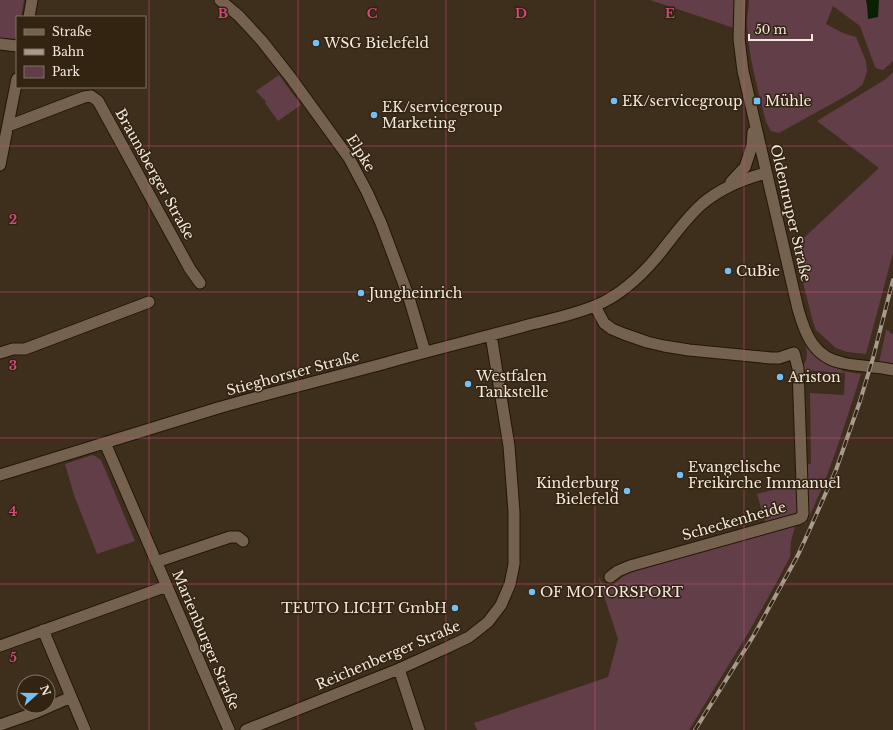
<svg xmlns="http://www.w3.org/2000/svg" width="893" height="730" font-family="'Libre Baskerville',serif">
	<rect width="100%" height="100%" fill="#3e2e1c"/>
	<!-- green -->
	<path fill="#623e48" d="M0 0H24L21 17H17V35L15 38 13 39 7 38H0Z
		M650 0H735L734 15V28Z
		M749 0H893V61L883 70 878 69 875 67 860 26 833 6 826 24 843 33 856 37 866 61 867 71 863 84 856 90 844 97 779 133 771 131 766 122C758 89 748 56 747 22 747 14 749 7 749 0Z
		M893 72V253L866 354 847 352 836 348 816 330 813 322 794 247 879 168 817 121 886 79Z
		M279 75 301 105 278 121 265 103 266 102 256 91Z
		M886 330 889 331 890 333 893 334V363H879Z
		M805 346C818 359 823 363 841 369L842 371 861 374C845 424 829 478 805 525L804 464H811L810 393 844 395 845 373 802 370V366C808 360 808 353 805 346Z
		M92 455 95 456 101 460 135 541 97 554 74 495 65 464Z
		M798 483 799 513 766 525 757 494Z
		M796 523 791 541 790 557 774 587 750 630 689 730H477L474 723 608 677 618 639 598 577 602 583 606 587 612 586 629 571Z"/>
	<!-- water -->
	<path fill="#0b1f04" d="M866 0H879L878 17 868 19 867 5Z"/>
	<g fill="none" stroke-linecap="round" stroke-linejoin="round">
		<!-- minor casing -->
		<g stroke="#241605" stroke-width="13">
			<path id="minor" d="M220 0 239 16 262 41 291 78 349 158 367 192 381 223 409 298 425 352
				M740 0 739 39 743 71 798 309C805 334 814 358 843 363 860 367 877 366 893 370
				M29 17 32 0
				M0 44 17 46
				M8 126 84 97 91 96 98 101 190 269 200 283
				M0 165 17 79
				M731 182 745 167 752 146 753 132
				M595 306 604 323 612 329 624 334 647 342 664 346 689 350 771 358H779L794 353 798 368 803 513 802 517 798 519 630 566 618 571 610 577
				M0 353 13 349H25L149 302
				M105 443 229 730
				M0 475C73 453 145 430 218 408 276 391 335 377 393 361 439 348 486 337 532 324 553 319 576 314 597 305 620 295 639 278 656 258 671 240 684 220 702 204 721 188 743 179 766 173
				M156 562 230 537H238L243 541
				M43 630 85 730
				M0 646 167 586
				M399 669 419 730
				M0 725 37 712 71 697
				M246 730 399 669 448 647 469 637 488 622 501 605 510 584 514 564V512L509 446 491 335"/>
		</g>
		<!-- minor -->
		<use href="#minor" stroke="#74624f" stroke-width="11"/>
		<!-- rail casing -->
		<g stroke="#a89b8e" stroke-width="4">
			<path id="rail" d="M695 730 754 635 798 555 809 531 836 470 860 401 873 358 893 280"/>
		</g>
		<!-- rail -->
		<use href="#rail" stroke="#332412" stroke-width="2.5" stroke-dasharray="8" stroke-linecap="butt"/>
	</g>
	<!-- grid -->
	<path fill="none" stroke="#ce4c7c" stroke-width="1" stroke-opacity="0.55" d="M149 0V730M298 0V730M446 0V730M595 0V730M744 0V730M0 146H893M0 292H893M0 438H893M0 584H893"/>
	<!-- markers -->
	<g fill="#72c1f5" stroke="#332412" stroke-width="1.5">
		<circle cx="316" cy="43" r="4"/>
		<circle cx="614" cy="101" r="4"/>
		<rect x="753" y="97" width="8" height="8" rx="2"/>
		<circle cx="374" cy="115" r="4"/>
		<circle cx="728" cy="271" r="4"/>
		<circle cx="361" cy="293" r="4"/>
		<circle cx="780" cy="377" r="4"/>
		<circle cx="468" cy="384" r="4"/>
		<circle cx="680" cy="475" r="4"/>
		<circle cx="627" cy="491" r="4"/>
		<circle cx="532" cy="592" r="4"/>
		<circle cx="455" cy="608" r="4"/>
	</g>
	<g text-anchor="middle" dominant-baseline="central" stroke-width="3" stroke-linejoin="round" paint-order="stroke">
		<!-- poi labels -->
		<g font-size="14" fill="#f2e8dd" stroke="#332412" text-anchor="start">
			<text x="324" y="43">WSG Bielefeld</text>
			<text x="622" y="101">EK/servicegroup</text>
			<text x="765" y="101">Mühle</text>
			<text x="382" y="107">EK/servicegroup<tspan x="382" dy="16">Marketing</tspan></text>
			<text x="736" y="271">CuBie</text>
			<text x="369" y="293">Jungheinrich</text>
			<text x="476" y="376">Westfalen<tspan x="476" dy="16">Tankstelle</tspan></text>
			<text x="788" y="377">Ariston</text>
			<text x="688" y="467">Evangelische<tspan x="688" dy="16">Freikirche Immanuel</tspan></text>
			<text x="619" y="483" text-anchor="end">Kinderburg<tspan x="619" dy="16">Bielefeld</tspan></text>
			<text x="540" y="592">OF MOTORSPORT</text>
			<text x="447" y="608" text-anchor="end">TEUTO LICHT GmbH</text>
		</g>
		<!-- street labels -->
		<g font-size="14" fill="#f2e8dd" stroke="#332412">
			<text transform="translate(361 153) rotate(58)">Elpke</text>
			<text transform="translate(155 174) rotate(61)">Braunsberger Straße</text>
			<text transform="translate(791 213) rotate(77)">Oldentruper Straße</text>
			<text transform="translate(293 373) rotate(-15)">Stieghorster Straße</text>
			<text transform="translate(734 521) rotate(-16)">Scheckenheide</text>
			<text transform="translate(206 640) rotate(67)">Marienburger Straße</text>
			<text transform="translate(388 655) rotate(-23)">Reichenberger Straße</text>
		</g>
	</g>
	<g font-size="13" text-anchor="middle" font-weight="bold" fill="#ce4c7c" stroke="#332412" stroke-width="3" stroke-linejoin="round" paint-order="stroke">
		<text x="223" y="18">B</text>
		<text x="372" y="18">C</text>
		<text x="521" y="18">D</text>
		<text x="670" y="18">E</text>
		<text x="13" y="224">2</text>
		<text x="13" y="370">3</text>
		<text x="13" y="516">4</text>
		<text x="13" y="662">5</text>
	</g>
	<!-- legend -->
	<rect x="16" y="16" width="130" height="72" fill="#332412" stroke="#7f7263"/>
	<rect x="24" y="29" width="20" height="6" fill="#74624f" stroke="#7f7263"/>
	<text x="52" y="36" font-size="12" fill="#f2e8dd">Straße</text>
	<rect x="24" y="49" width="20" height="6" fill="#a89b8e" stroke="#7f7263"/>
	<text x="52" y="56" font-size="12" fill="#f2e8dd">Bahn</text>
	<rect x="24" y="66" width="20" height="12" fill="#623e48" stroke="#7f7263"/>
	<text x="52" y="76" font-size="12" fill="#f2e8dd">Park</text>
	<!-- north arrow -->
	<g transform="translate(36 694) rotate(69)"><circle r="19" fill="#332412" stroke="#7f7263"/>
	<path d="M0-3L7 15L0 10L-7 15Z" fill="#72c1f5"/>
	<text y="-6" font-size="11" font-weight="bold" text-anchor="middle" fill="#f2e8dd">N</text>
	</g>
	<!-- scale -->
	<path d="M749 34v6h63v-6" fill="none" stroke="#f2e8dd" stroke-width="2"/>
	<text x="755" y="34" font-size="12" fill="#f2e8dd" stroke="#332412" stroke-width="3" paint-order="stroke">50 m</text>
</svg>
